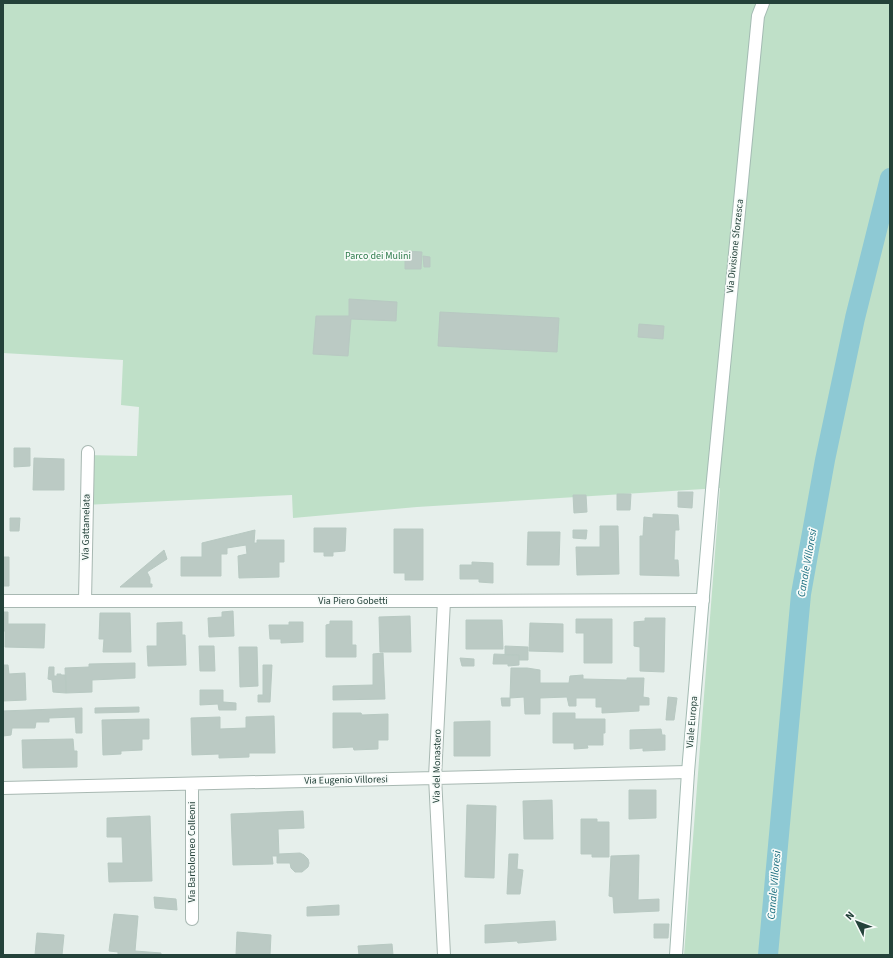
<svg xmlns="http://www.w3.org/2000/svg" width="893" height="958" font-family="'Source Sans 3',sans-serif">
	<rect width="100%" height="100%" fill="#e6efeb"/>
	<!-- green -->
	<path fill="#bfe0c8" d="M3 3H890V955H684L720 488 417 507 293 518 292 495 84 505V455L137 456 139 407 121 405 123 360 3 353Z"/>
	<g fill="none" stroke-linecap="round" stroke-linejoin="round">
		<!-- canal -->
		<path stroke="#8ec9d4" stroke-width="20" d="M768 955 801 594 825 460 855 318 890 178"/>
	</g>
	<!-- building -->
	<path fill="#bbcac4" stroke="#b8c9c2" d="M405 251 422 252 421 269H405Z
		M423 256 430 257V267H424Z
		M349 299 397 302 396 321 351 319 348 356 313 354 316 316H349Z
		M440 312 559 318 557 352 438 346Z
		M639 324 664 326 663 339 638 337Z
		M14 448H30V466L14 467Z
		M34 458 64 459V490H33Z
		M678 492H693L692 508 678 507Z
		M617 494H631L630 510H617Z
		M573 495H586L587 512 574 513Z
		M653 514 678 515 679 530H675L674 560H678L679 576 640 575V536H643L644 517 653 518Z
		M10 518H20L19 531H10Z
		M600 526H618L619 574 577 575 576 547H600Z
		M314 528H346L345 551 333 552V556H324V552H314Z
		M394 529H423V580H405V573H394Z
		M255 530 254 543H257V540H284V562H279V577L239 578 238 556 247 554 246 545 227 548V554H221V576H181V557H202V543Z
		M573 530H587L586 539 573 538Z
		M528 532H560L559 565H527Z
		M164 550 167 559 147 572 150 578V584H152V587H120Z
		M3 557H9V586H3Z
		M472 562 493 563V583L479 582V579H460V565H472Z
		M233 611 234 636 209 637 208 618 222 617V612Z
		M3 612H8V624H45L44 648 5 647V631H3Z
		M100 613H130L131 652H103L104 639H99Z
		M410 616 411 652H380L379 617Z
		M645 618H665L664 672 640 671V647L634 646V622L645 621Z
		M576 619H612V663H584V633H576Z
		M466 620H502L503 649H466Z
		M330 621H352V645H356V657H326V625L330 624Z
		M182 622V635H185L186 665 148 666 147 646H157V623Z
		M289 622H303V642L281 643V639H270L269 625H289Z
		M530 623 563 624V652L529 651Z
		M199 646H214L215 671H200Z
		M505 646 528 647V660H519V655H505Z
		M239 647H257L258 686 240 687Z
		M383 653 385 699 333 700V686L373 685V654Z
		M494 654 519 655V665L508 666V664H493Z
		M460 658 474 659V666H462Z
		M135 663V678L92 680V692L66 693 65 668 89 667V664Z
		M3 665H8L9 674 25 673 26 700 3 701Z
		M263 665H272L270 702H258V695H263Z
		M49 667H54V676H57V674H61V675H66V693L53 692 52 680 48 679Z
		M511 668H527L540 670V683H569L570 676 583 675V679L627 680V678H644L643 697 649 698V705H639V711L602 713V707H596V698H576V706H569L567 697 540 698V714H525L524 697 510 698Z
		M200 690H223V702L236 703V710H219L218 704 200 705Z
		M668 697 677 698 674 720H666Z
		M501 698H510V706H502Z
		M139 707V712L95 713V708Z
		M82 708V733H76L75 717 49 718V722H36L35 728H12L11 735 3 736V711Z
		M333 713H361L362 715 388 714V740H378V749L354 750 353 747 333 748Z
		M553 713H575V719H605V733H603V745H587L588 748 574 749V743H553Z
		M274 716 275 753H249V757L219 758V754L192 755 191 718 220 717V729L246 728V717Z
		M149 719V739H142V750L121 751V754L103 755 102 720Z
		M490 721V756H454V722Z
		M661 729 662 735H665V750L643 751V748L630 749V730Z
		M73 739 74 751H77V767L23 768 22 740Z
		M629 790H656V818L629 819Z
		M552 800 553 839H524L523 801Z
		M467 805 496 806 494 878 465 877Z
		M303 811 304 828 278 829 279 856H272L273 864 233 865 231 814Z
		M150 816 152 881 109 882 108 863H123L122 837H107V818Z
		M581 819H597V822H609V857H592V854H581Z
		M300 853 304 855 308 859 309 863 308 867 302 872H295L291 868 290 863H277V856H279V854Z
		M509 854H518L517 869 523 870 520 894H507Z
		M639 855 638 900 659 899V911L614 913 613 897 609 896 611 856Z
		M154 897 176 899 177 910 155 908Z
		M339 905V915L307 916V907Z
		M114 914 138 916 135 951 161 953V955H118V952L109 951Z
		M555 921 556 940 518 943 517 941 485 943V925Z
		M654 924H669L668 938H654Z
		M237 932 271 935 270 955H236Z
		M37 933 64 935 62 955H35Z
		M392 944 393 955H359L358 946Z"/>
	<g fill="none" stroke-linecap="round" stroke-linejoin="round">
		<!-- street casing -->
		<g stroke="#a8b8b2" stroke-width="14">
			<path id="street" d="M3 601H444L703 600
				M85 601 88 452
				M3 788 688 772
				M192 919V784
				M444 955 435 777 444 601"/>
		</g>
		<!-- secondary casing -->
		<g stroke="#a4bbb3" stroke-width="14">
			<path id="secondary" d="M676 955 688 772 712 490 758 16 763 3"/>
		</g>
		<!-- street -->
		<use href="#street" stroke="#fff" stroke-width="12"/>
		<!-- secondary -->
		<use href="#secondary" stroke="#fff" stroke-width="12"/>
	</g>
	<g text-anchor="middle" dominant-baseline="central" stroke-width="3.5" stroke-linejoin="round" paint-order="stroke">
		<!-- street labels -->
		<g font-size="10" fill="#24423a" stroke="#f7fbf9">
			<text transform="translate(735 246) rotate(-84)">Via Divisione Sforzesca</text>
			<text transform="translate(86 527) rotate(-89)">Via Gattamelata</text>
			<text x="353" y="601">Via Piero Gobetti</text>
			<text transform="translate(692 722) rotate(-85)">Viale Europa</text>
			<text transform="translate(437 766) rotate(-89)">Via del Monastero</text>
			<text transform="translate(346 780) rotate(-1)">Via Eugenio Villoresi</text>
			<text transform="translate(192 852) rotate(-90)">Via Bartolomeo Colleoni</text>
		</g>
		<!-- park labels -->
		<g font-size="10" fill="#2d7a4b" stroke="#f7fbf9">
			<text x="378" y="256">Parco dei Mulini</text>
		</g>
		<!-- water labels -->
		<g font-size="11" font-style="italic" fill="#1c6f80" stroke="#f7fbf9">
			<text transform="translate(807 563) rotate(-80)">Canale Villoresi</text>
			<text transform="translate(774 885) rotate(-85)">Canale Villoresi</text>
		</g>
	</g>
	<!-- border -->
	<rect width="893" height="958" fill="none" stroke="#24423a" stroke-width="8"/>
	<!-- north arrow -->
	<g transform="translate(857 922) rotate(312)" stroke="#f7fbf9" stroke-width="3" paint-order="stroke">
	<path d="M0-3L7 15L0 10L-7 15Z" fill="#24423a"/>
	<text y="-6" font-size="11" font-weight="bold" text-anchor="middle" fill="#24423a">N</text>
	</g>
</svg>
